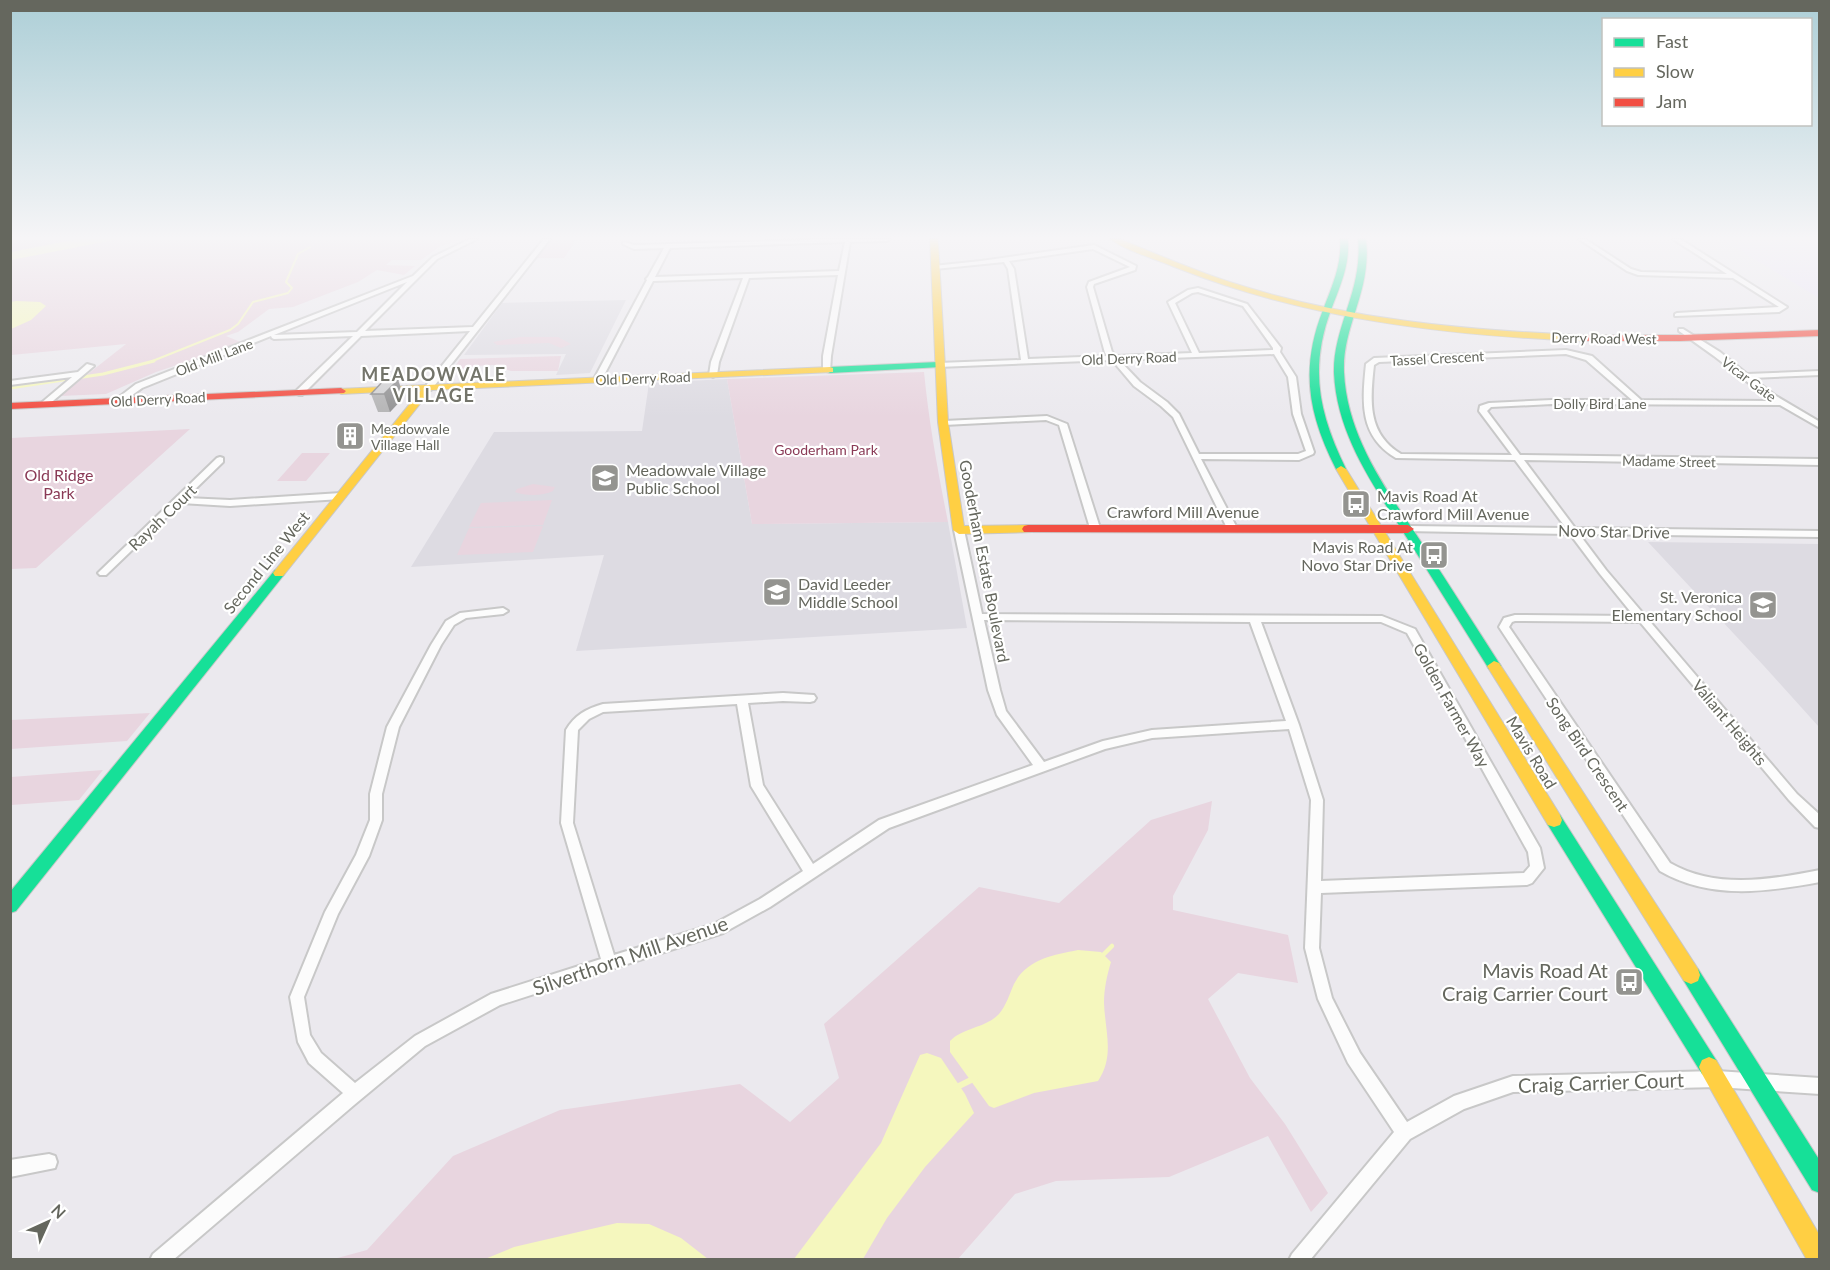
<svg xmlns="http://www.w3.org/2000/svg" width="1830" height="1270" font-family="Lato,sans-serif">
	<rect width="100%" height="100%" fill="#ebe9ee"/>
	<!-- commercial -->
	<path fill="#eae4f6" d="M1721 239H1819V298Z"/>
	<!-- education -->
	<path fill="#dddbe2" d="M626 300 590 373 556 375 566 354 464 355 502 303Z
		M727 379 752 524 948 522 967 628 576 651 604 555 411 567 494 432 642 431 649 383Z
		M1648 542 1819 544V727L1764 666Z"/>
	<!-- green -->
	<path fill="#e8d5df" d="M10 239H461L439 247 421 260H392L386 265 415 266 404 275 377 270 358 282 293 307 269 309 238 332 226 336 243 343 156 372 106 394 60 396 126 344 11 355Z
		M552 239H577L564 258H537Z
		M520 337H558L571 344 561 348 549 343 497 345 493 342Z
		M561 356 558 371H511L493 365 475 366 452 371 460 359Z
		M924 372C929 423 938 472 948 522L752 524 727 379Z
		M190 429 36 568 11 569V438Z
		M302 453H330L306 481H277Z
		M533 484 555 487 553 491C543 496 525 496 515 492L517 489Z
		M552 500 543 525 469 527 481 503Z
		M543 526 533 552 457 555 469 528Z
		M150 713 127 741 11 749V720Z
		M103 770 79 800 11 805V777Z
		M1212 801 1208 830 1173 896V910L1288 935 1298 983 1238 973 1208 999 1250 1078 1285 1124 1328 1193 1311 1212 1268 1136 1169 1177 1056 1181 1015 1194 958 1259 330 1260 367 1250 453 1156 560 1110 740 1084 790 1122 839 1078 824 1024 979 887 1059 903 1151 820Z"/>
	<!-- water -->
	<path fill="#f5f7be" d="M78 239H119L11 260V252Z
		M16 301 40 302 46 306 31 320 11 329V302Z
		M1078 950 1101 952 1111 962C1107 975 1104 989 1104 1003 1105 1031 1115 1056 1098 1081L1034 1093 994 1108 989 1106 950 1052V1041C964 1027 986 1028 999 1014 1006 1006 1010 993 1014 984 1027 959 1053 955 1078 950Z
		M927 1053 941 1058 965 1094 974 1113 925 1167 887 1218 863 1259H794L881 1143 920 1055Z
		M617 1223 649 1224 681 1238 708 1259H485L514 1247Z"/>
	<g fill="none" stroke-linecap="round" stroke-linejoin="round">
		<!-- stream-far3 -->
		<path stroke="#f5f7be" stroke-width="2" d="M150 362 230 330 238 324 253 302 288 293 292 288 286 282 298 254 310 247"/>
		<!-- stream-far2 -->
		<path stroke="#f5f7be" stroke-width="3" d="M10 388 103 374 154 361"/>
		<!-- stream-far1 -->
		<path stroke="#f5f7be" stroke-width="4.5" d="M1102 956 1112 946"/>
		<!-- stream -->
		<path stroke="#f5f7be" stroke-width="6" d="M957 1087 975 1078"/>
		<!-- street casing -->
		<g stroke="#c8c8c8" stroke-width="4">
			<path id="street" d="M470 239H477L437 259 365 331 473 327 544 239H550L431 390 424 388 470 331 361 336 302 395H299L295 393 296 391 353 336 274 339 272 338 271 336 142 388 121 403 114 401 136 384 413 276 433 257ZM407 282 357 332 274 335Z
				M840 239H890L887 241 850 242 831 356 830 372 823 370V356L838 275 749 278 719 362 717 375 713 377 709 375 711 362 743 278 653 281 602 379 598 381 594 379 647 280 646 279 648 277 664 248 634 249 623 244V242L635 245ZM845 242 839 271 655 277 670 248Z
				M1579 239H1585L1631 269 1641 272 1727 274 1673 239H1680L1787 307 1779 312 1675 316V314L1677 313 1779 307 1733 278 1638 275 1627 271Z
				M1094 245 1136 266 1135 270 1094 284 1093 287 1112 352 1116 356 1192 353 1168 302 1188 290 1198 288 1247 304 1281 348 1280 352 1296 377 1301 414 1314 452 1313 454 1299 460 1201 459 1237 528 1235 530H1229L1227 528 1173 417 1161 406 1134 386 1112 360 938 367 934 365 938 363 1021 360 1008 269 1004 262 935 269 933 268V266L981 261ZM1093 249 1130 267 1089 282 1087 287 1105 353 1108 356 1028 359 1014 269 1009 261ZM1198 292 1243 306 1273 348V350L1199 353 1175 303 1192 293ZM1274 354 1288 377 1293 414 1306 451 1298 454H1199L1179 414 1167 402 1140 382 1119 360Z
				M1679 329H1683L1720 352 1747 374 1820 371V375L1752 378 1776 396 1820 422V428L1780 405 1552 404 1491 407 1487 411 1520 455 1820 459V465L1524 460 1575 528 1820 531V537L1579 534 1606 570 1797 794 1820 815V828L1815 827 1789 800 1640 622 1515 621 1512 622 1509 627 1670 863C1715 889 1770 880 1820 870V882C1766 892 1710 900 1660 871L1499 627 1504 618 1515 615 1634 616 1600 574 1570 534 1405 531 1403 529 1405 527 1408 526 1566 528 1515 460 1396 458C1359 436 1362 402 1366 364L1374 358 1566 350 1592 356 1641 400 1772 401 1714 356 1679 331ZM1566 354 1586 360 1632 400H1552L1489 403 1480 406 1479 411 1512 455 1401 454C1367 434 1370 400 1374 365L1379 362Z
				M87 364 94 366 47 406H44L40 404 72 377 10 385V381L78 372Z
				M1047 416 1067 424 1100 528 1098 530H1092L1090 528 1059 425 1046 420 944 425 940 423 944 421Z
				M220 457 223 458V462L186 498 230 500 341 493 345 496 341 499 230 506 181 503 106 575H100L98 573 100 571 217 458Z
				M959 527 964 530 982 614 1382 616 1415 629 1540 848 1544 868 1532 883 1527 885 1321 893 1319 948 1332 998 1360 1053 1407 1122 1454 1096 1513 1076 1717 1071 1820 1078V1094L1717 1087 1513 1092 1464 1109 1410 1139 1310 1260H1289L1292 1254 1394 1132 1348 1063 1318 999 1305 948 1311 800 1289 729 1152 738 1105 749 889 828 770 907 723 933 500 1005 425 1046 354 1105 173 1260H150L153 1254 343 1093 309 1063 298 1042 290 997 325 912 356 855 370 820V794L387 727 431 645 446 621 460 613 503 608 508 611 503 614 466 618 454 625 441 645 399 727 382 794V820L369 856 338 914 304 997 310 1035 321 1053 355 1083 415 1036 491 994 601 959 561 823 566 730C575 715 586 709 603 704L783 693 814 695 816 698 814 701 810 702 783 701 748 703 763 785 813 864 879 820 1033 765 997 715 988 690 954 530ZM984 620 1250 622 1286 721 1152 730 1103 741 1044 762 1006 711 1000 690ZM1261 622H1381L1407 633 1528 852 1530 866 1524 873 1321 881 1323 800 1299 725ZM737 704 751 786 803 871 760 899 714 924 614 955 573 823 578 730 589 719 603 712Z
				M49 1154 55 1156 57 1162 55 1168 10 1177V1160Z"/>
		</g>
		<!-- fast casing -->
		<g stroke="#c8c7c7" stroke-width="2">
			<path id="fast" d="M1340 239H1348C1350 265 1340 286 1331 310 1309 369 1319 414 1346 469L1341 472 1336 469C1308 414 1300 368 1323 310 1332 286 1342 265 1340 239Z
				M1358 239H1366C1372 291 1342 326 1344 372 1347 440 1390 494 1425 548 1450 586 1474 624 1499 663L1501 666 1499 669H1489C1464 629 1439 589 1414 549 1380 494 1337 440 1334 373 1333 326 1363 291 1358 239Z
				M938 362 943 365 941 367 830 373 825 370 830 367Z
				M279 569 283 570 285 573 283 576 16 911 10 913V892L275 570Z
				M1554 813 1560 815 1716 1060 1719 1067 1716 1074 1709 1077 1702 1074 1548 825 1546 820 1548 815Z
				M1691 966 1698 969 1820 1161V1193L1812 1190 1684 981 1682 975 1684 969Z"/>
		</g>
		<!-- slow casing -->
		<g stroke="#c8c7c7" stroke-width="2">
			<path id="slow" d="M930 239H938L948 422 964 526 1028 525 1032 526 1034 529 1032 532 959 534 953 530 938 422Z
				M1110 239H1120C1156 254 1193 270 1230 282 1343 319 1463 330 1581 335L1585 338 1581 341C1444 335 1306 319 1177 268 1156 259 1128 252 1110 239Z
				M830 367 833 368V372L431 390 283 576H275L273 573 421 390 341 394 336 391 338 389Z
				M1341 466 1346 469 1560 815 1562 820 1560 825 1554 827 1548 825 1336 469Z
				M1494 661 1499 663 1698 969 1700 975 1698 981 1691 984 1684 981 1487 666Z
				M1709 1057 1716 1060 1820 1236V1260H1807L1702 1074 1699 1067 1702 1060Z"/>
		</g>
		<!-- jam casing -->
		<g stroke="#c8c7c7" stroke-width="2">
			<path id="jam" d="M1820 330V336L1680 341H1581L1577 338 1581 335H1680Z
				M341 388 346 391 344 393 10 409V403Z
				M1028 525H1408L1414 529 1408 533 1024 532 1022 529 1024 526Z"/>
		</g>
		<!-- street -->
		<use href="#street" fill="#fcfcfc" fill-rule="evenodd"/>
		<!-- fast -->
		<use href="#fast" fill="#16e098" fill-rule="evenodd"/>
		<!-- slow -->
		<use href="#slow" fill="#ffcf43" fill-rule="evenodd"/>
		<!-- jam -->
		<use href="#jam" fill="#f24e42" fill-rule="evenodd"/>
	</g>
	<!-- wall -->
	<path fill="#b5b5b6" d="M398 380 404 397 390 412H378L371 394Z"/>
	<!-- shaded-wall -->
	<path fill="#939394" d="M398 380 404 397 390 412 384 394Z"/>
	<!-- building -->
	<path fill="#d2d2d4" stroke="#939394" stroke-width="1.5" d="M384 380H398L384 394H371Z"/>
	<!-- sky -->
	<linearGradient id="sky" x2="0" y2="1"><stop stop-color="#adcfd7"/><stop offset="0.57" stop-color="#f6f5f7"/><stop offset="1" stop-color="#f6f5f7" stop-opacity="0"/></linearGradient>
	<rect width="1830" height="417" fill="url(#sky)"/>
	<!-- icons -->
	<defs>
		<g id="building-square" transform="scale(1.5)"><rect x="-9" y="-9" width="18" height="18" rx="4" fill="#949490" stroke="#fff"/><path d="M-4-6H4V6H1V3H-1V6H-4ZM-2.5-4.3h1.7v1.8h-1.7ZM.8-4.3h1.7v1.8H.8ZM-2.5-1h1.7V.8h-1.7ZM.8-1h1.7V.8H.8Z" fill="#fff"/></g>
		<g id="school-square" transform="scale(1.5)"><rect x="-9" y="-9" width="18" height="18" rx="4" fill="#949490" stroke="#fff"/><path d="M0-5L7-2L0 1L-7-2ZM-4 1L0 2.5L4 1V4Q0 6-4 4Z" fill="#fff"/></g>
		<g id="bus-square" transform="scale(1.5)"><rect x="-9" y="-9" width="18" height="18" rx="4" fill="#949490" stroke="#fff"/><path d="M-5-6H5V4H4V6H2V4H-2V6H-4V4H-5ZM-3.5-4V0h7V-4ZM-3.5 1.2v1.5H-2V1.2ZM2 1.2v1.5H3.5V1.2Z" fill="#fff"/></g>
	</defs>
	<g fill-rule="evenodd">
		<use href="#building-square" x="350" y="436"/>
		<use href="#school-square" x="605" y="478"/>
		<use href="#bus-square" x="1356" y="504"/>
		<use href="#bus-square" x="1434" y="555"/>
		<use href="#school-square" x="777" y="592"/>
		<use href="#school-square" x="1763" y="605"/>
		<use href="#bus-square" x="1629" y="982"/>
	</g>
	<g text-anchor="middle" dominant-baseline="central" stroke-width="4.5" stroke-linejoin="round" paint-order="stroke">
		<!-- far-street labels -->
		<g font-size="14" fill="#65675e" stroke="#fff">
			<text transform="translate(1604 338) rotate(1)">Derry Road West</text>
			<text transform="translate(214 357) rotate(-21)">Old Mill Lane</text>
			<text transform="translate(1129 358) rotate(-2)">Old Derry Road</text>
			<text transform="translate(1437 358) rotate(-3)">Tassel Crescent</text>
			<text transform="translate(643 378) rotate(-2)">Old Derry Road</text>
			<text transform="translate(1749 379) rotate(37)">Vicar Gate</text>
			<text transform="translate(158 399) rotate(-3)">Old Derry Road</text>
			<text x="1600" y="403">Dolly Bird Lane</text>
			<text transform="translate(1669 461) rotate(1)">Madame Street</text>
		</g>
		<!-- far-poi labels -->
		<g font-size="14" fill="#65675e" stroke="#fff" text-anchor="start">
			<text x="371" y="428">Meadowvale<tspan x="371" dy="16">Village Hall</tspan></text>
		</g>
		<!-- far-park labels -->
		<g font-size="14" fill="#8a3a56" stroke="#fff">
			<text x="826" y="449">Gooderham Park</text>
		</g>
		<!-- poi labels -->
		<g font-size="16" fill="#65675e" stroke="#fff" text-anchor="start">
			<text x="626" y="469">Meadowvale Village<tspan x="626" dy="18">Public School</tspan></text>
			<text x="1377" y="495">Mavis Road At<tspan x="1377" dy="18">Crawford Mill Avenue</tspan></text>
			<text x="1413" y="546" text-anchor="end">Mavis Road At<tspan x="1413" dy="18">Novo Star Drive</tspan></text>
			<text x="798" y="583">David Leeder<tspan x="798" dy="18">Middle School</tspan></text>
			<text x="1742" y="596" text-anchor="end">St. Veronica<tspan x="1742" dy="18">Elementary School</tspan></text>
		</g>
		<!-- park labels -->
		<g font-size="16" fill="#8a3a56" stroke="#fff">
			<text x="59" y="474">Old Ridge<tspan x="59" dy="18">Park</tspan></text>
		</g>
		<!-- street labels -->
		<g font-size="16" fill="#65675e" stroke="#fff">
			<text x="1183" y="511">Crawford Mill Avenue</text>
			<text transform="translate(162 517) rotate(-44)">Rayah Court</text>
			<text transform="translate(1614 531) rotate(1)">Novo Star Drive</text>
			<text transform="translate(985 561) rotate(79)">Gooderham Estate Boulevard</text>
			<text transform="translate(266 562) rotate(-51)">Second Line West</text>
			<text transform="translate(1452 705) rotate(61)">Golden Farmer Way</text>
			<text transform="translate(1730 722) rotate(50)">Valiant Heights</text>
			<text transform="translate(1532 752) rotate(59)">Mavis Road</text>
			<text transform="translate(1588 754) rotate(56)">Song Bird Crescent</text>
		</g>
		<!-- far-district labels -->
		<g font-size="18" font-weight="bold" letter-spacing="1.5" fill="#73746a" stroke="#fff">
			<text x="434" y="374">MEADOWVALE<tspan x="434" dy="21">VILLAGE</tspan></text>
		</g>
		<!-- near-street labels -->
		<g font-size="20" fill="#65675e" stroke="#fff">
			<text transform="translate(630 955) rotate(-19)">Silverthorn Mill Avenue</text>
			<text transform="translate(1601 1082) rotate(-2)">Craig Carrier Court</text>
		</g>
		<!-- near-poi labels -->
		<g font-size="20" fill="#65675e" stroke="#fff" text-anchor="end">
			<text x="1608" y="970">Mavis Road At<tspan x="1608" dy="23">Craig Carrier Court</tspan></text>
		</g>
	</g>
	<!-- border -->
	<rect width="1830" height="1270" fill="none" stroke="#65675e" stroke-width="24"/>
	<!-- legend -->
	<rect x="1602" y="18" width="210" height="108" fill="#ffffff" stroke="#c1c2bf" stroke-width="1.5"/>
	<rect x="1614" y="38" width="30" height="9" fill="#16e098" stroke="#c1c2bf" stroke-width="1.5"/>
	<text x="1656" y="48" font-size="18" fill="#65675e">Fast</text>
	<rect x="1614" y="68" width="30" height="9" fill="#ffcf43" stroke="#c1c2bf" stroke-width="1.5"/>
	<text x="1656" y="78" font-size="18" fill="#65675e">Slow</text>
	<rect x="1614" y="98" width="30" height="9" fill="#f24e42" stroke="#c1c2bf" stroke-width="1.5"/>
	<text x="1656" y="108" font-size="18" fill="#65675e">Jam</text>
	<!-- north arrow -->
	<g transform="translate(48 1222) rotate(45)" stroke="#ffffff" stroke-width="4.5" paint-order="stroke">
	<path d="M0-4.5L10 22L0 15L-10 22Z" fill="#65675e"/>
	<text y="-9" font-size="16" font-weight="bold" text-anchor="middle" fill="#65675e">N</text>
	</g>
</svg>
